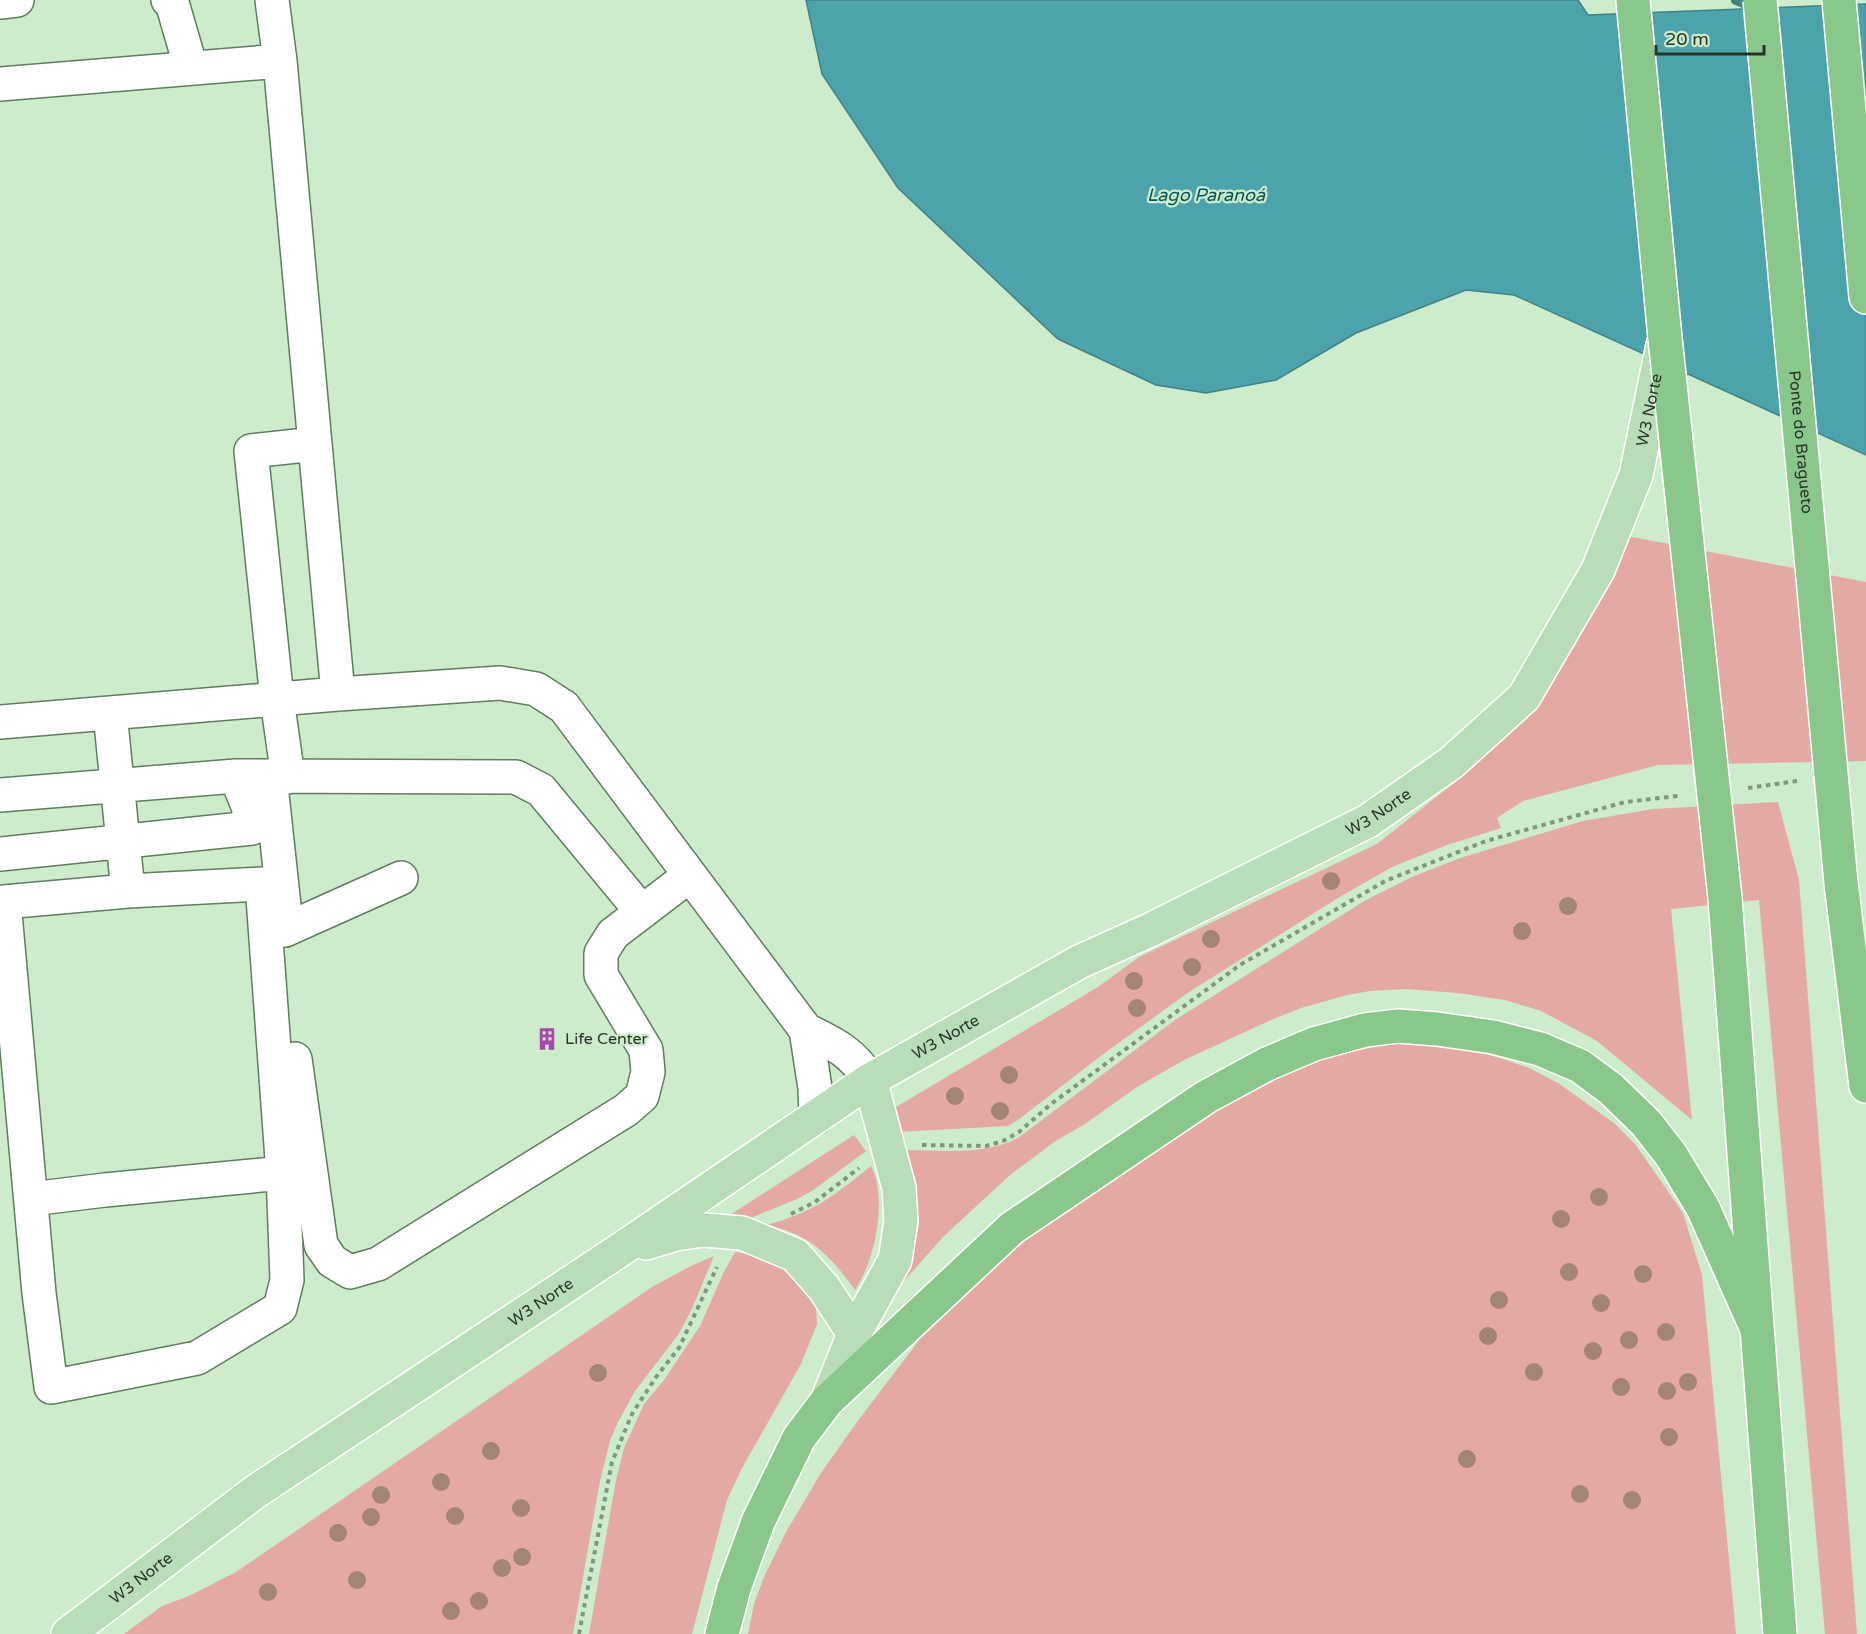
<svg xmlns="http://www.w3.org/2000/svg" width="1866" height="1634" font-family="'Varela Round',sans-serif">
	<rect width="100%" height="100%" fill="#cceccb"/>
	<!-- green -->
	<path fill="#e4a9a3" d="M1627 536 1866 582V761L1658 765 1523 801 1497 818 1501 828 1447 845 1392 867 1338 898 1189 992 1102 1055 1018 1120 1008 1126 898 1132 891 1110 1098 987 1139 957 1377 844 1469 771 1521 720 1559 670Z
		M1778 802 1799 880 1857 1634H1825L1759 900 1671 909 1692 1120 1597 1041 1541 1011 1505 1000 1458 993 1406 989 1370 991 1347 995 1301 1008 1271 1020 1184 1060 1137 1087 1085 1124 1057 1140 1010 1175 944 1236 895 1291 901 1150C939 1150 984 1156 1018 1138L1175 1020 1366 900 1412 877 1460 858 1583 821 1653 809Z
		M1417 1041 1456 1045 1503 1059 1529 1068 1558 1083 1614 1123 1635 1144 1683 1213 1702 1275 1736 1634H748L754 1604 764 1577 786 1532 821 1473 857 1422 920 1339 991 1267 1042 1224 1236 1095 1316 1058 1387 1045Z
		M854 1135 866 1151 812 1191 795 1200 748 1219 730 1215Z
		M871 1166C888 1198 875 1261 855 1290 830 1255 810 1234 766 1225 813 1213 835 1195 871 1166Z
		M735 1252 764 1256 793 1266 816 1305 817 1324 801 1364 742 1468 727 1500 692 1634H589L616 1480 624 1448 644 1404 664 1380 700 1326 724 1272Z
		M714 1256 691 1311 678 1335 635 1391 617 1424 610 1441 600 1481 573 1634H124L162 1606 189 1596 236 1572 652 1287 691 1266Z"/>
	<!-- water -->
	<path fill="#4da3ac" stroke="#428284" stroke-width="1.5" d="M806 0H1578L1588 15 1866 4V455L1514 295 1466 290 1356 333 1276 380 1206 393 1156 385 1058 339 898 188 822 74Z"/>
	<g fill="none" stroke-linecap="round" stroke-linejoin="round">
		<!-- stream -->
		<path stroke="#428284" stroke-width="10" d="M1736 0 1755 8"/>
		<!-- minor casing -->
		<g stroke="#607d5f" stroke-width="36">
			<path id="minor" d="M168 0 173 6 191 68
				M272 0 280 61
				M0 2 17 0
				M0 84 280 61 315 444 251 451 277 699 288 777
				M315 444 338 694
				M110 713 128 891 4 902 39 1293 51 1387 197 1358 280 1308 287 1280 283 1173 262 884 128 891
				M0 722 338 694 500 683 536 689 564 707 806 1030 815 1088 816 1117
				M270 776 285 915
				M0 795 236 776 516 777 541 790 642 912
				M0 854 252 828 248 806 236 776
				M285 930 401 878
				M806 1030C835 1044 852 1052 870 1080
				M295 1059 321 1245 332 1261 350 1272 378 1264 626 1110 642 1096 648 1072 646 1050 601 975V953L613 934 689 876
				M31 1199 105 1190 283 1173"/>
		</g>
		<!-- major casing -->
		<g stroke="#fff" stroke-width="36">
			<g id="major">
				<path d="M646 1243 676 1234 703 1230 742 1233 795 1255 824 1288 854 1334"/>
				<path d="M827 1401 854 1334 895 1260 901 1221 899 1188 870 1080"/>
				<path id="s1" d="M68 1634 255 1492 620 1250 870 1080 1079 962 1150 930 1368 821 1451 763 1524 697 1598 570 1636 475 1663 345"/>
			</g>
		</g>
		<!-- highway casing -->
		<g stroke="#fff" stroke-width="36">
			<path id="highway" d="M1633 0 1665 338
				M1839 0 1866 297
				M1841 883 1866 1086
				M1725 898 1780 1634
				M722 1634 734 1588 758 1522 799 1438 827 1401 1012 1228 1206 1097 1267 1064 1314 1044 1365 1030 1398 1026 1437 1029 1493 1037 1540 1049 1580 1066 1611 1089 1646 1123 1671 1155 1703 1208 1756 1327"/>
		</g>
		<!-- path -->
		<path stroke="#7f967f" stroke-width="4" stroke-dasharray="4.5 4.5" stroke-linecap="butt" d="M1748 788 1797 781
			M922 1145 986 1146 1003 1141 1019 1132 1051 1104 1240 965 1385 881 1486 841 1625 802 1678 796
			M791 1214 815 1202 859 1168
			M579 1634 612 1462 632 1414 656 1377 679 1348 717 1267"/>
		<!-- minor -->
		<use href="#minor" stroke="#fff" stroke-width="33"/>
		<!-- major -->
		<use href="#major" stroke="#b9ddb9" stroke-width="33"/>
		<!-- highway -->
		<use href="#highway" stroke="#8ac78b" stroke-width="33"/>
		<!-- highway-bridge casing -->
		<g stroke="#fff" stroke-width="36" stroke-linecap="butt">
			<g id="highway-bridge">
				<path id="s2" d="M1760 0 1841 883"/>
				<path d="M1665 338 1725 898"/>
			</g>
		</g>
		<!-- highway-bridge -->
		<use href="#highway-bridge" stroke="#8ac78b" stroke-width="33"/>
	</g>
	<!-- trees -->
	<g fill="#a38575">
		<circle cx="1331" cy="881" r="9"/>
		<circle cx="1568" cy="906" r="9"/>
		<circle cx="1522" cy="931" r="9"/>
		<circle cx="1211" cy="939" r="9"/>
		<circle cx="1192" cy="967" r="9"/>
		<circle cx="1134" cy="981" r="9"/>
		<circle cx="1137" cy="1008" r="9"/>
		<circle cx="1009" cy="1075" r="9"/>
		<circle cx="955" cy="1096" r="9"/>
		<circle cx="1000" cy="1111" r="9"/>
		<circle cx="1599" cy="1197" r="9"/>
		<circle cx="1561" cy="1219" r="9"/>
		<circle cx="1569" cy="1272" r="9"/>
		<circle cx="1643" cy="1274" r="9"/>
		<circle cx="1499" cy="1300" r="9"/>
		<circle cx="1601" cy="1303" r="9"/>
		<circle cx="1666" cy="1332" r="9"/>
		<circle cx="1488" cy="1336" r="9"/>
		<circle cx="1629" cy="1340" r="9"/>
		<circle cx="1593" cy="1351" r="9"/>
		<circle cx="1534" cy="1372" r="9"/>
		<circle cx="598" cy="1373" r="9"/>
		<circle cx="1688" cy="1382" r="9"/>
		<circle cx="1621" cy="1387" r="9"/>
		<circle cx="1667" cy="1391" r="9"/>
		<circle cx="1669" cy="1437" r="9"/>
		<circle cx="491" cy="1451" r="9"/>
		<circle cx="1467" cy="1459" r="9"/>
		<circle cx="441" cy="1482" r="9"/>
		<circle cx="1580" cy="1494" r="9"/>
		<circle cx="381" cy="1495" r="9"/>
		<circle cx="1632" cy="1500" r="9"/>
		<circle cx="521" cy="1508" r="9"/>
		<circle cx="455" cy="1516" r="9"/>
		<circle cx="371" cy="1517" r="9"/>
		<circle cx="338" cy="1533" r="9"/>
		<circle cx="522" cy="1557" r="9"/>
		<circle cx="502" cy="1568" r="9"/>
		<circle cx="357" cy="1580" r="9"/>
		<circle cx="268" cy="1592" r="9"/>
		<circle cx="479" cy="1601" r="9"/>
		<circle cx="451" cy="1611" r="9"/>
	</g>
	<!-- icons -->
	<defs>
		<g id="building-bare" transform="scale(1.8)"><path d="M-4-6H4V6H1V3H-1V6H-4ZM-2.5-4.3h1.7v1.8h-1.7ZM.8-4.3h1.7v1.8H.8ZM-2.5-1h1.7V.8h-1.7ZM.8-1h1.7V.8H.8Z" fill="#a646ae" stroke="#cceccb" stroke-width="2.5" paint-order="stroke"/></g>
	</defs>
	<g fill-rule="evenodd">
		<use href="#building-bare" x="547" y="1039"/>
	</g>
	<g text-anchor="middle" dominant-baseline="central" stroke-width="4.5" stroke-linejoin="round" paint-order="stroke">
		<!-- street labels -->
		<g font-size="16" fill="#283428" stroke="#cceccb">
			<text stroke="none"><textPath href="#s1" startOffset="2052">W3 Norte</textPath></text>
			<text stroke="none"><textPath href="#s2" startOffset="444">Ponte do Bragueto</textPath></text>
			<text stroke="none"><textPath href="#s1" startOffset="1550">W3 Norte</textPath></text>
			<text stroke="none"><textPath href="#s1" startOffset="1062">W3 Norte</textPath></text>
			<text stroke="none"><textPath href="#s1" startOffset="578">W3 Norte</textPath></text>
			<text stroke="none"><textPath href="#s1" startOffset="92">W3 Norte</textPath></text>
		</g>
		<!-- poi labels -->
		<g font-size="16" fill="#283428" stroke="#cceccb" text-anchor="start">
			<text x="565" y="1039">Life Center</text>
		</g>
		<!-- water labels -->
		<g font-size="18" font-style="italic" fill="#05555c" stroke="#cceccb">
			<text x="1206" y="195">Lago Paranoá</text>
		</g>
	</g>
	<!-- scale -->
	<path d="M1656 45v9h108v-9" fill="none" stroke="#283428" stroke-width="3"/>
	<text x="1665" y="45" font-size="18" fill="#283428" stroke="#cceccb" stroke-width="4.5" paint-order="stroke">20 m</text>
</svg>
